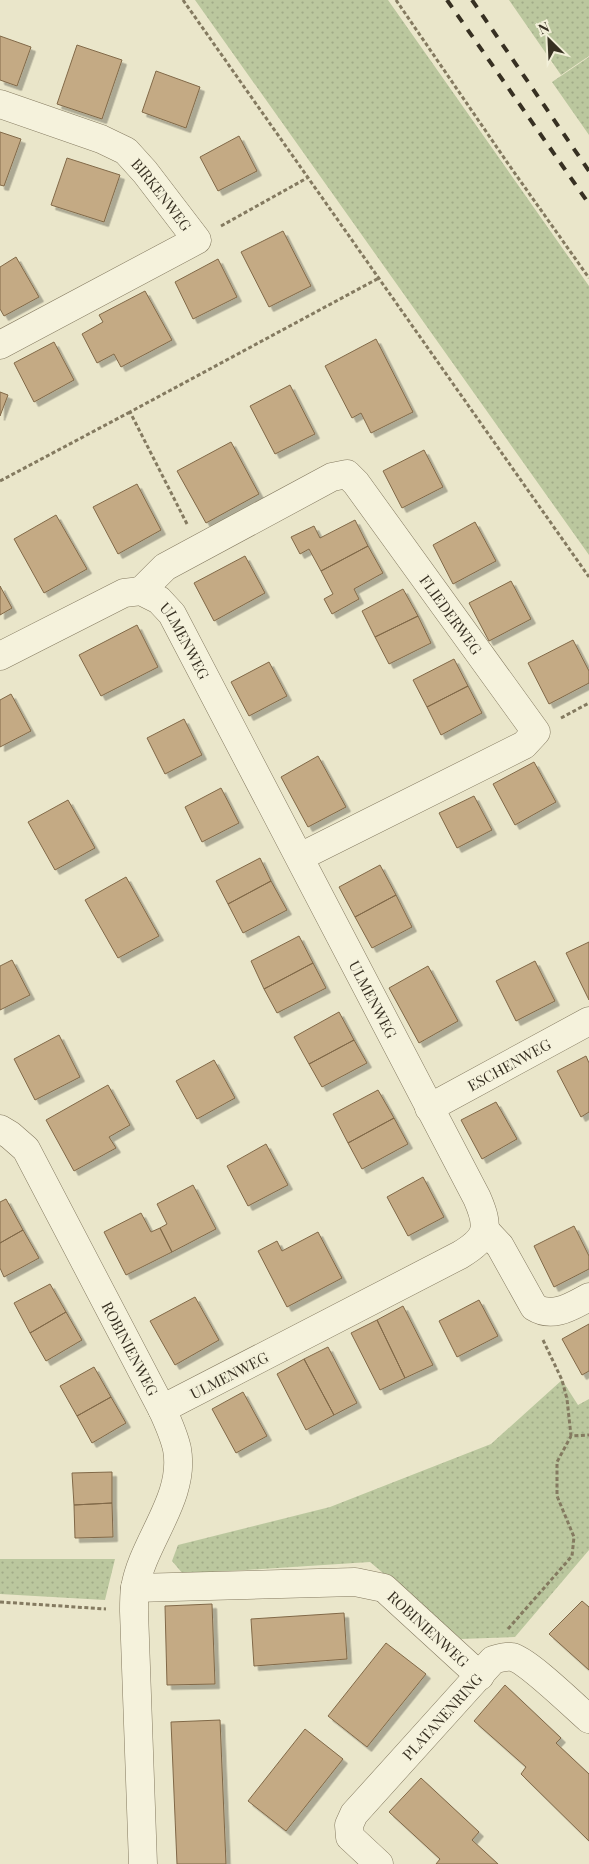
<svg xmlns="http://www.w3.org/2000/svg" width="589" height="1864" font-family="'Playfair Display',serif">
	<defs>
		<pattern id="green-dots" width="8" height="8" patternUnits="userSpaceOnUse" patternTransform="scale(1.25)"><rect width="8" height="8" fill="#bbc79e"/><path d="M2 2h.1M6 6h.1" fill="none" stroke="#a1ab88" stroke-width="1.8" stroke-linecap="round"/></pattern>
		<filter id="shadow"><feDropShadow dx="4.5" dy="4.5" stdDeviation="0" flood-color="#0004"/></filter>
	</defs>
	<rect width="100%" height="100%" fill="#eae6ca"/>
	<!-- green -->
	<path fill="url(#green-dots)" d="M195 0H388L589 286V555Z
		M509 0H589V56L561 75Z
		M589 57V135L552 82Z
		M562 1380 578 1405 589 1399V1550L515 1637 461 1639 370 1562 183 1574 172 1561 178 1545 330 1507 491 1444Z
		M0 1559H115L105 1600 0 1594Z"/>
	<!-- building -->
	<path fill="#c4aa84" stroke="#816948" filter="url(#shadow)" d="M0 36 31 47 17 86 0 80Z
		M77 45 122 60 102 119 57 104Z
		M156 71 200 87 186 128 142 112Z
		M0 132 21 139 4 186 0 185Z
		M239 136 257 171 218 191 200 157Z
		M67 158 120 175 104 222 51 205Z
		M283 231 311 286 269 307 241 252Z
		M16 257 39 297 4 316 0 309V267Z
		M218 259 237 297 193 319 175 282Z
		M145 291 172 340 121 367 114 354 97 363 82 334 103 322 99 315Z
		M376 339 413 412 371 433 361 413 352 418 325 366Z
		M54 342 74 380 34 402 14 363Z
		M290 385 315 434 275 454 250 406Z
		M0 392 8 395 0 416Z
		M231 442 259 494 206 523 177 471Z
		M424 450 443 487 402 508 383 471Z
		M137 484 161 530 118 554 93 507Z
		M56 515 87 569 44 593 14 539Z
		M355 520 368 546 321 571 309 549 300 554 291 537 314 526 320 538Z
		M475 522 496 561 453 584 433 545Z
		M368 546 383 573 354 589 359 599 332 614 324 599 333 594 321 571Z
		M245 556 265 593 214 621 194 583Z
		M511 581 531 619 489 641 469 603Z
		M0 586 12 608 0 615Z
		M403 589 418 616 375 637 362 611Z
		M418 616 431 643 389 664 375 637Z
		M137 625 158 667 101 696 79 655Z
		M573 640 589 671V683L549 704 528 663Z
		M454 659 468 686 427 707 413 680Z
		M269 662 287 696 249 716 231 682Z
		M468 686 482 713 441 735 427 707Z
		M11 694 31 731 0 747V700Z
		M184 719 202 755 165 774 147 738Z
		M318 756 346 807 308 827 281 777Z
		M534 762 556 802 515 825 493 784Z
		M221 788 239 823 202 842 185 807Z
		M474 796 492 830 457 848 439 813Z
		M68 800 95 848 55 870 28 822Z
		M260 858 271 881 228 904 216 881Z
		M380 865 396 895 355 917 339 887Z
		M126 877 159 936 118 958 85 900Z
		M271 881 287 910 243 933 228 904Z
		M396 895 412 927 372 948 355 917Z
		M299 936 313 963 264 989 251 961Z
		M589 942V1000L566 953Z
		M12 960 30 995 0 1010V966Z
		M535 961 555 1001 516 1021 496 981Z
		M313 963 326 988 277 1013 264 989Z
		M428 966 458 1021 419 1043 389 988Z
		M339 1012 354 1040 309 1064 294 1037Z
		M59 1035 80 1077 35 1100 14 1059Z
		M354 1040 367 1063 322 1087 309 1064Z
		M586 1056 589 1063V1112L581 1117 557 1071Z
		M214 1060 235 1098 197 1119 176 1081Z
		M108 1085 130 1125 109 1137 116 1148 74 1171 46 1120Z
		M378 1090 394 1118 348 1143 333 1114Z
		M496 1102 517 1139 482 1159 461 1120Z
		M394 1118 408 1144 362 1169 348 1143Z
		M266 1144 288 1185 248 1206 227 1166Z
		M423 1177 444 1217 408 1236 387 1197Z
		M193 1185 216 1229 172 1252 160 1228 167 1224 157 1204Z
		M6 1199 23 1230 0 1243V1202Z
		M141 1213 151 1232 160 1228 172 1252 126 1275 104 1232Z
		M574 1226 589 1256V1269L554 1287 534 1246Z
		M23 1230 39 1258 4 1277 0 1268V1243Z
		M318 1232 342 1278 287 1307 258 1251 277 1241 282 1251Z
		M50 1284 66 1312 30 1333 14 1303Z
		M195 1297 219 1340 175 1365 150 1321Z
		M479 1300 498 1336 457 1357 439 1321Z
		M403 1306 433 1365 405 1378 377 1320Z
		M66 1312 82 1340 46 1361 30 1333Z
		M377 1320 405 1378 380 1390 351 1333Z
		M589 1324V1371L582 1375 562 1339Z
		M328 1347 357 1403 334 1415 304 1359Z
		M304 1359 334 1415 306 1430 277 1374Z
		M94 1367 111 1397 77 1416 60 1386Z
		M243 1392 267 1436 236 1453 212 1409Z
		M111 1397 126 1423 92 1443 77 1416Z
		M112 1472V1503L74 1505 72 1473Z
		M112 1503 113 1537 75 1538 74 1505Z
		M582 1601 589 1607V1670L549 1634Z
		M212 1604 215 1684 167 1685 165 1606Z
		M344 1613 347 1659 254 1666 251 1619Z
		M386 1643 426 1674 367 1747 328 1716Z
		M505 1685 561 1738 556 1743 589 1774V1841L521 1774 526 1767 474 1721Z
		M220 1720 226 1864H177L171 1722Z
		M305 1729 343 1759 286 1831 248 1801Z
		M421 1778 479 1832 472 1840 498 1864H436L440 1859 389 1812Z"/>
	<g fill="none" stroke-linecap="round" stroke-linejoin="round">
		<!-- minor casing -->
		<g stroke="#847a60" stroke-width="29">
			<g id="minor">
				<path id="s1" d="M0 104 101 139 126 151 145 172 197 240 0 345"/>
				<path id="s2" d="M141 591 165 567 332 477 347 474 356 483 536 732 524 745 300 857"/>
				<path id="s3" d="M0 656 124 593 141 591 159 600 172 614 477 1198C490 1228 488 1238 460 1255L162 1409"/>
				<path id="s4" d="M429 1108 589 1021"/>
				<path id="s5" d="M0 1129 10 1135 26 1149 162 1409C168 1422 174 1435 177 1449 186 1498 143 1541 135 1588 134 1595 134 1603 134 1611L143 1864"/>
				<path d="M485 1230 500 1246 534 1307C553 1319 572 1306 589 1297"/>
				<path id="s6" d="M135 1588 355 1582 384 1588 480 1676"/>
				<path id="s7" d="M379 1864 350 1837 349 1825 354 1814 493 1660C500 1658 505 1656 512 1657 527 1660 575 1707 589 1719"/>
			</g>
		</g>
		<!-- path -->
		<path stroke="#847a60" stroke-width="3" stroke-dasharray="4 2.5" stroke-linecap="butt" d="M183 0 589 577
			M396 0 509 165 589 278
			M221 226 307 178
			M0 481 130 412
			M187 524 130 412 379 278
			M561 718 589 703
			M543 1340 562 1380 567 1399 571 1436
			M0 1602 106 1609
			M508 1629 572 1556 574 1537 557 1496V1462L571 1436 589 1435"/>
		<!-- minor -->
		<use href="#minor" stroke="#f5f2dc" stroke-width="28"/>
		<!-- rail -->
		<path stroke="#373022" stroke-width="4" stroke-dasharray="9 9" stroke-linecap="butt" d="M447 0 589 204
			M472 0 589 171"/>
	</g>
	<g text-anchor="middle" dominant-baseline="central" stroke-width="5" stroke-linejoin="round" paint-order="stroke">
		<!-- street labels -->
		<g font-size="15" fill="#373022" stroke="#f2efd8">
			<text stroke="none"><textPath href="#s1" startOffset="191">BIRKENWEG</textPath></text>
			<text stroke="none"><textPath href="#s2" startOffset="414">FLIEDERWEG</textPath></text>
			<text stroke="none"><textPath href="#s3" startOffset="225">ULMENWEG</textPath></text>
			<text stroke="none"><textPath href="#s3" startOffset="630">ULMENWEG</textPath></text>
			<text stroke="none"><textPath href="#s4" startOffset="91">ESCHENWEG</textPath></text>
			<text stroke="none"><textPath href="#s5" startOffset="258">ROBINIENWEG</textPath></text>
			<text transform="translate(229 1375) rotate(-27)">ULMENWEG</text>
			<text stroke="none"><textPath href="#s6" startOffset="310">ROBINIENWEG</textPath></text>
			<text stroke="none"><textPath href="#s7" startOffset="195">PLATANENRING</textPath></text>
		</g>
	</g>
	<!-- north arrow -->
	<g transform="translate(549 40) rotate(336)" stroke="#f2efd8" stroke-width="4" paint-order="stroke">
	<path d="M0-4L9 19L0 12L-9 19Z" fill="#373022"/>
	<text y="-8" font-size="14" font-weight="bold" text-anchor="middle" fill="#373022">N</text>
	</g>
</svg>
